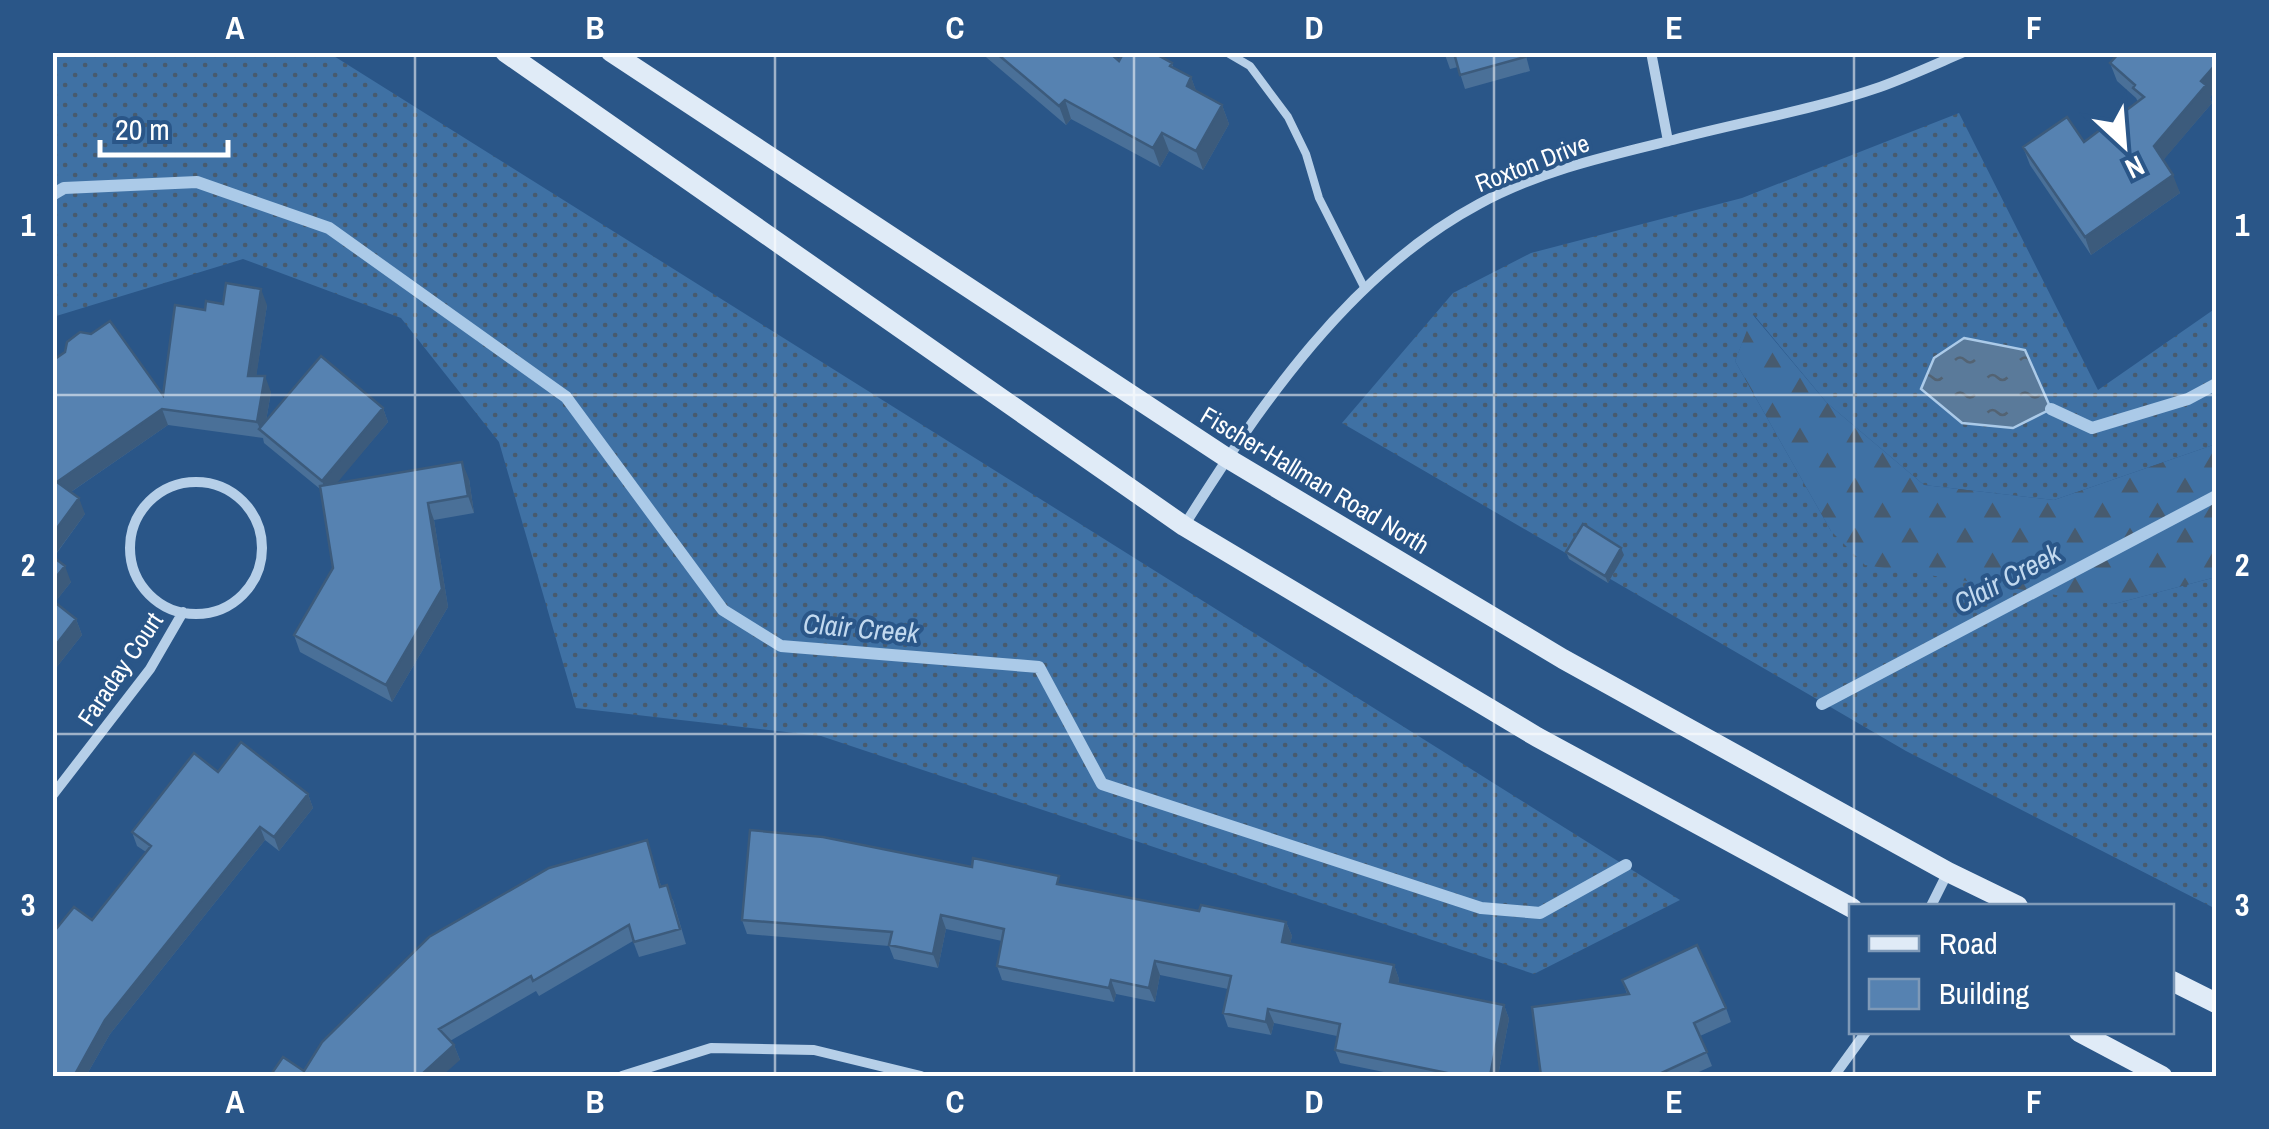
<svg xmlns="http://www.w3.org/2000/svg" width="2269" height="1129" font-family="'Archivo Narrow',sans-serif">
	<defs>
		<pattern id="grass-dots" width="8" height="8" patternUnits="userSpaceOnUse" patternTransform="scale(2.5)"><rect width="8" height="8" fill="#3f71a4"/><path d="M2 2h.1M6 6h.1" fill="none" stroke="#475b6f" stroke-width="1.8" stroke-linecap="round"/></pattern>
		<pattern id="forest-firs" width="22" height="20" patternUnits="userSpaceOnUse" patternTransform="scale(2.5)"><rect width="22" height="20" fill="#3f71a4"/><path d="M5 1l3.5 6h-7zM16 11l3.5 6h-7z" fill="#475b6f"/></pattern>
		<pattern id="water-ripples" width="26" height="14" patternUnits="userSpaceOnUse" patternTransform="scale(2.5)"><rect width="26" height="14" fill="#5a7a9a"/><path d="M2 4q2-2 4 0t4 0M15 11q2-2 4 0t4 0" fill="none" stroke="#536373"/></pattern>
	</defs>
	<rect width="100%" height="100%" fill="#2a5688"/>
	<!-- grass -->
	<path fill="url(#grass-dots)" d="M53 52 329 53 1680 900 1534 974 821 736 576 708 499 442 401 318 243 259 53 317Z
		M1959 113 2098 390 2216 308V444L2054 500 1924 485 1827 403 1754 315 1735 361 1831 531 2114 604 2216 577V909L1906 751 1342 423 1453 293 1531 253 1742 198Z"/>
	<!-- forest -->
	<path fill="url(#forest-firs)" d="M1753 315 1827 403 1924 485 2054 500 2216 444V577L2114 604 1865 565 1831 531 1735 361Z"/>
	<!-- water -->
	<path fill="url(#water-ripples)" stroke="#abcae8" stroke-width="2.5" d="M1964 338 2025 350 2051 409 2013 428 1962 423 1921 389 1934 358Z"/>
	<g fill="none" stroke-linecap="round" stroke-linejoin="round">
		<!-- stream -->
		<path stroke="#abcae8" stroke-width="12" d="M52 195 64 188 197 182 329 228 566 397 723 610 781 646 1039 667 1102 784 1481 908 1540 913 1626 865
			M2051 409 2092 428 2188 399 2216 384
			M1822 704 2216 496"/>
		<!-- service -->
		<path stroke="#b6cfe8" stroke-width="8" d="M1226 52 1250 66 1288 117 1306 154 1319 198 1365 289"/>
		<!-- minor -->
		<path stroke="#b6cfe8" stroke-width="10" d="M1651 52 1668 141
			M130 548a66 66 0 1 1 132 0a66 66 0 1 1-132 0Z
			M1184 526C1260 405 1350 273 1479 204 1539 171 1607 156 1673 140 1741 122 1813 110 1880 87 1908 77 1936 64 1964 52
			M52 796 150 669 183 612
			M1931 906 1948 872
			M622 1076 711 1048 814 1050 921 1076
			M1834 1076 1866 1032"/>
		<!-- secondary -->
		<path stroke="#e0ebf7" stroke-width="20" d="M505 52 1184 526 1537 737 1852 908
			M611 52 1227 458 1563 659 1948 872 2018 906
			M2172 981 2216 1003
			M2079 1032 2162 1076"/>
	</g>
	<!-- wall -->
	<path fill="#4a7098" d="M980 52H1109L1119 61 1172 63 1173 67 1191 77 1196 91 1222 105 1229 124 1203 170 1169 151 1160 167 1071 119 1066 125Z
		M1444 52H1525L1530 71 1465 89 1458 67 1450 69Z
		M2216 52V89L2210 97 2212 103 2163 160 2180 193 2091 255 2030 165 2023 147 2084 142 2138 102 2136 98 2117 81 2110 63Z
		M223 304 267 305 256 376 271 392 266 421 383 408 388 422 336 483 469 479 474 513 434 520 448 607 392 702 300 652 294 635 333 568 320 489 264 443 263 438 168 425 71 492 85 514 54 557 71 582 55 602 76 619 82 635 52 673V361L163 395 205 310Z
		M1566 552 1624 555 1608 583 1569 559Z
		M218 772 308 794 313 808 279 851 265 840 110 1034 86 1076H52L92 920 146 852 137 846 132 832Z
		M647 840 661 886 673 900 686 944 639 957 633 941 539 996 536 991 450 1041 454 1045 460 1060 304 1071Z
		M1062 885 1199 911 1286 922 1292 936 1290 944 1394 965 1399 979 1398 984 1504 1005 1509 1019 1498 1076H1403L1340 1063 1335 1050 1337 1036 1274 1023 1271 1035 1228 1027 1223 1013 1228 989 1160 975 1155 1002 1116 994 1114 1002 1002 980 997 966 1002 941 946 929 938 968 894 959 889 946 747 934 742 920Z
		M1622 980 1726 1008 1731 1022 1700 1036 1712 1066 1690 1076H1541L1627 994Z"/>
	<!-- shaded-wall -->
	<path fill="#3c5b7c" d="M2216 64V89L2210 97 2212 103 2160 164 2154 146 2201 81Z
		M1191 77 1198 96 1187 86Z
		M1065 100 1071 119 1066 125 1059 106Z
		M1222 105 1229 124 1203 170 1196 151Z
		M1162 133 1169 151 1160 167 1153 148Z
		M2173 175 2180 193 2091 255 2085 237Z
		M261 289 267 305 254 392 248 376Z
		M265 376 271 392 264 433 260 429 257 422Z
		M383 408 388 422 327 495 322 481Z
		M162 409 168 425 62 498 57 482Z
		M462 462 469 479 474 513 468 496Z
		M79 498 85 514 52 559V535Z
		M428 503 434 520 448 607 392 702 386 685Z
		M1621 548 1624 555 1608 583 1605 576Z
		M65 566 71 582 52 606V582Z
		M76 619 82 635 52 673V650Z
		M308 794 313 808 279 851 274 837Z
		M260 827 265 840 110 1034 86 1076H74L105 1020Z
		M941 915 946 929 938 968 933 954Z
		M1286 922 1292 936 1287 956 1282 942Z
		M1155 961 1160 975 1155 1002 1149 988Z
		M1394 965 1399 979 1396 996 1390 982Z
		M1111 980 1116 994 1114 1002 1109 988Z
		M1504 1005 1509 1019 1498 1076H1490Z
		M1268 1009 1274 1023 1271 1035 1266 1022Z
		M454 1045 460 1060 442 1076H420Z"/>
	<!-- building -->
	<path fill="#5682b1" stroke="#3c5b7c" stroke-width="2.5" d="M995 52H1109L1119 61 1124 52H1152L1172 63 1170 66 1191 77 1187 86 1222 105 1196 151 1162 133 1153 148 1065 100 1059 106Z
		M1444 52H1524L1525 57 1460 75 1454 53 1445 55Z
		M2120 52H2216V64L2201 81 2206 85 2154 146 2173 175 2085 237 2023 147 2067 117 2084 142 2144 97 2133 88 2135 85 2110 63Z
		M226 283 261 289 248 376H265L257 422 162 409 57 482 79 498 52 535V361L65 352 67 342 80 332 91 334 110 321 163 395 175 305 205 310 206 301 223 304Z
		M321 356 383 408 322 481 259 429Z
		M462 462 468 496 428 503 442 589 386 685 294 635 333 568 320 486Z
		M1583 524 1621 548 1605 576 1566 552Z
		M52 556 65 566 52 582Z
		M52 600 76 619 52 650Z
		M241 742 308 794 274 837 260 827 105 1020 74 1076 65 1075V1076H52V934L74 907 92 920 151 846 132 832 194 753 218 772Z
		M750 830 823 837 972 867 973 858 1059 876 1057 884 1199 911 1201 905 1286 922 1282 942 1394 965 1390 982 1504 1005 1490 1076H1446L1447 1073 1335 1050 1340 1024 1268 1009 1266 1022 1223 1013 1231 976 1155 961 1149 988 1111 980 1109 988 997 966 1004 929 941 915 933 954 889 945 892 932 742 920Z
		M647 840 660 887 667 885 680 929 634 942 629 925 533 981 531 976 439 1029 454 1045 420 1076H270L283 1057 304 1071 322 1042 429 937 549 868Z
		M1697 945 1726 1008 1694 1023 1707 1052 1655 1076H1541L1532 1007 1629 994 1622 980Z"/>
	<!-- grid -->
	<path fill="none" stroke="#fff" stroke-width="2.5" stroke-opacity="0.55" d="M415 52V1076M775 52V1076M1134 52V1076M1494 52V1076M1854 52V906M52 395H2216M52 734H2216M1854 1032V1076"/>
	<g text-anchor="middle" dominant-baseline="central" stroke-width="8" stroke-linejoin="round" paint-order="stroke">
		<!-- street labels -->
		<g font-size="25" fill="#fff" stroke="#2a5688">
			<text transform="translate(1532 163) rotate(-21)">Roxton Drive</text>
			<text transform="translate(1315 480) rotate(31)">Fischer-Hallman Road North</text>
			<text transform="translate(120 669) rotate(-56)">Faraday Court</text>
		</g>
		<!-- water labels -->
		<g font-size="28" font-style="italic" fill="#c2d9ef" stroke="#2a5688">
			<text transform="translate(2007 578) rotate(-28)">Clair Creek</text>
			<text transform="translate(861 628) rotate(5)">Clair Creek</text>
		</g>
	</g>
	<!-- border -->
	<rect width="2269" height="1129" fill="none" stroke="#2a5688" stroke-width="110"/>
	<!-- legend -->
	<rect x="1849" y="904" width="325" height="130" fill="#2a5688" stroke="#7f9ab8" stroke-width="2.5"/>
	<rect x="1869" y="936" width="50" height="15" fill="#e0ebf7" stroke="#7f9ab8" stroke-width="2.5"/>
	<text x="1939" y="954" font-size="30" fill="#ffffff">Road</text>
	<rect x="1869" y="979" width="50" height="30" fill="#5682b1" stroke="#7f9ab8" stroke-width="2.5"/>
	<text x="1939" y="1004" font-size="30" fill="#ffffff">Building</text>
	<!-- north arrow -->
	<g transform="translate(2124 145) rotate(154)" stroke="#2a5688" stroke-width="8" paint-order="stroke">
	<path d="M0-8L18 38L0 25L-18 38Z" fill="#ffffff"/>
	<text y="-15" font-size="28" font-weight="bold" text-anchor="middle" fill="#ffffff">N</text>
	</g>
	<!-- scale -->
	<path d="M100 140v15h128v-15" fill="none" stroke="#ffffff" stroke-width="5"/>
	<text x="115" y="140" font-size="30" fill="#ffffff" stroke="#2a5688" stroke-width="8" paint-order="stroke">20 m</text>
	<rect x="55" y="55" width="2159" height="1019" fill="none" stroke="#fff" stroke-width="4"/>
	<g font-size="32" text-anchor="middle" font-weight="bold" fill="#fff">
		<text x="235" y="39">A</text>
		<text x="595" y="39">B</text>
		<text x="955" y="39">C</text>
		<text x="1314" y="39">D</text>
		<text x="1674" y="39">E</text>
		<text x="2034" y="39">F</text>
		<text x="28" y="236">1</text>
		<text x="2242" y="236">1</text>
		<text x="28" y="576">2</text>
		<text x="2242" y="576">2</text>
		<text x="28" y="916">3</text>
		<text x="2242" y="916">3</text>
		<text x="235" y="1113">A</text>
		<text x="595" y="1113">B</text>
		<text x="955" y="1113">C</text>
		<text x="1314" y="1113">D</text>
		<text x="1674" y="1113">E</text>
		<text x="2034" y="1113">F</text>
	</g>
</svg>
